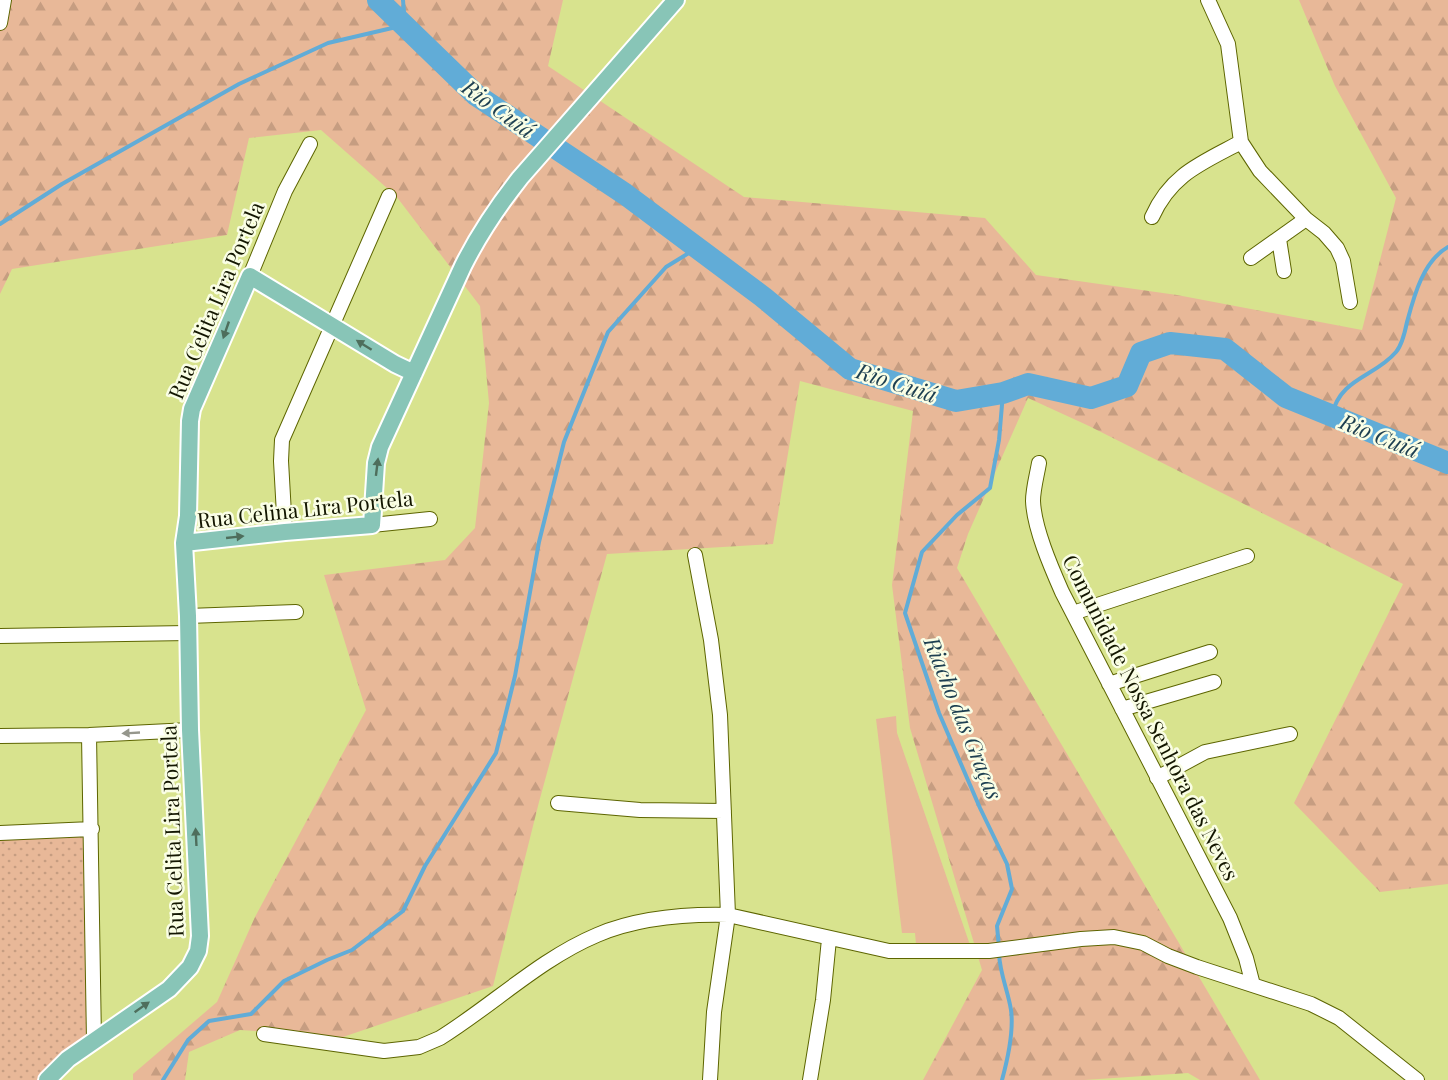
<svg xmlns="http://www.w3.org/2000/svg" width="1448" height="1080" font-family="'Playfair Display',serif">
	<defs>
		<pattern id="forest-firs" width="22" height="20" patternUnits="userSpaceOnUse" patternTransform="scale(1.5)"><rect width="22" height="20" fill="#e8b898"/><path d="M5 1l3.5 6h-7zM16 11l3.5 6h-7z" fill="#c69d81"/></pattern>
		<pattern id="park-dots" width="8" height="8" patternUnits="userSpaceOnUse" patternTransform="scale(1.5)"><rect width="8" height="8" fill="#e8b898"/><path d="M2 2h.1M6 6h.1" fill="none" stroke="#c69d81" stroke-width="1.8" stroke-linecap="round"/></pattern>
	</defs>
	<rect width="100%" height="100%" fill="#d8e38e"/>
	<!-- forest -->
	<path fill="url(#forest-firs)" d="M0 0H563L548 66 744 197 985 218 1036 275 1177 295 1362 330 1396 198 1335 86 1299 0H1448V884L1380 892 1294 803 1403 584 1089 426 1028 398 968 534 957 568 1260 1080H1200L1188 1073 1084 1080H923L982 970 910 728 892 585 913 411 800 381 773 544 607 554 539 802 493 986 343 1037 240 1030 189 1052 185 1080H133V1074L217 1002 255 917 366 710 324 575 445 560 475 528 489 403 480 306 396 196 321 130 249 138 227 235 12 269 0 294Z"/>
	<!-- park -->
	<path fill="url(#park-dots)" d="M91 834 92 1029 41 1080H0V840Z"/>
	<!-- pitch -->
	<path fill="#e8b898" d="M896 716 897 733 970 945 916 944 915 933H902L876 719Z"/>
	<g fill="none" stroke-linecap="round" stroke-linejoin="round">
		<!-- stream -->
		<path stroke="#61acd7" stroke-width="4" d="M0 224 62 184 239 84 328 43 405 25 403 0
			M1332 415C1340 378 1375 377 1396 352 1402 345 1405 332 1407 322 1414 296 1423 261 1448 247
			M999 947 997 926 1012 889 1007 864 980 808 939 713 905 613 922 552 957 515 990 488 999 440 1003 393
			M999 954C1000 974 1008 991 1011 1010 1014 1032 1008 1058 1002 1080
			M163 1080 188 1040 209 1021 251 1014 284 981 327 960 352 950 403 911 425 866 496 753 515 676 539 542 564 442 608 332 666 267 697 248"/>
		<!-- river -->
		<path stroke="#61acd7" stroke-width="22" d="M378 0 476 95 625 194 763 297 850 369 956 401 1003 393 1028 384 1091 398 1127 386 1141 353 1170 343 1225 349 1286 397 1448 463"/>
		<!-- minor casing -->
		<g stroke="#5d6500" stroke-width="16">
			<path id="minor" d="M1208 0 1228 44 1241 142 1260 171 1306 219 1324 233 1337 248 1343 261 1350 302
				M0 23 4 0
				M1152 217C1171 174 1202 163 1241 142
				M1279 239 1284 271
				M1251 258 1306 219
				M250 276 285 191 310 144
				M1039 463C1037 475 1033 489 1033 501 1034 528 1051 567 1062 592L1230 918 1246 958 1253 985
				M372 525 430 519
				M285 532 281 461 282 440 389 196
				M695 555 711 640 720 715 728 915 714 1012 710 1080
				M1073 613 1247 556
				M188 616 296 612
				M0 636 188 633
				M1109 684 1210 652
				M1122 709 1214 682
				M89 735 94 1041
				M0 736 89 735 190 730
				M1157 778 1205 752 1290 734
				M558 803 640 810 724 811
				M0 833 92 829
				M264 1034 384 1051 419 1047 440 1038C493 1005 540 959 597 935 637 918 685 914 728 915L889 951H989L1081 939 1114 937 1143 943 1168 956 1197 967 1311 1004 1339 1018 1417 1080
				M810 1080 823 1000 829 939"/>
		</g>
		<!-- major casing -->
		<g stroke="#fff" stroke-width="20">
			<path id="major" d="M184 543 285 532 372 525 376 463 380 447 463 266C479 234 498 206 520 178L676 0
				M47 1080 68 1059 169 989 190 967 198 951 200 936 190 730 188 616 184 543 188 516 190 421 192 409 250 276 395 364 414 373"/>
		</g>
		<!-- minor -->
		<use href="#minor" stroke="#fff" stroke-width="14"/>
		<!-- major -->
		<use href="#major" stroke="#88c5b7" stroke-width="16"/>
	</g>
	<!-- one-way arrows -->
	<defs><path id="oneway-solid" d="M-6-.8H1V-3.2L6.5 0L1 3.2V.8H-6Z" transform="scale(1.5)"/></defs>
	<g fill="#4e6e5c">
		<use href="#oneway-solid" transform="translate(226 330) rotate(109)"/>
		<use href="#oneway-solid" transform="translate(364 345) rotate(-148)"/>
		<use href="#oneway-solid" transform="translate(377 467) rotate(-83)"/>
		<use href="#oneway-solid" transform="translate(235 537) rotate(-6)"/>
		<use href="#oneway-solid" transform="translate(196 837) rotate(-93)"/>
		<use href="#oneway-solid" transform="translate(142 1007) rotate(-35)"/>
	</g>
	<use fill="#95968c" href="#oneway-solid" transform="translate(131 733) rotate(177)"/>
	<g text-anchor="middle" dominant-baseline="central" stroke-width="5" stroke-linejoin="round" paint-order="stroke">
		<!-- street labels -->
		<g font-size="21" fill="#131600" stroke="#fafee5">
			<text transform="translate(215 300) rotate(-67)">Rua Celita Lira Portela</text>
			<text transform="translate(305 508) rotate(-6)">Rua Celina Lira Portela</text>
			<text transform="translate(1152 717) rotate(63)">Comunidade Nossa Senhora das Neves</text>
			<text transform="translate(171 831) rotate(-92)">Rua Celita Lira Portela</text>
		</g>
		<!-- water labels -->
		<g font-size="22" font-style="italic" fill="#1d3f51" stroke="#fafee5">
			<text transform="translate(499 108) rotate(36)">Rio Cuiá</text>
			<text transform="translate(897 382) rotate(18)">Rio Cuiá</text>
			<text transform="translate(1380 435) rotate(22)">Rio Cuiá</text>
			<text transform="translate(964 718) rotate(68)">Riacho das Graças</text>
		</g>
	</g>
</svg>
